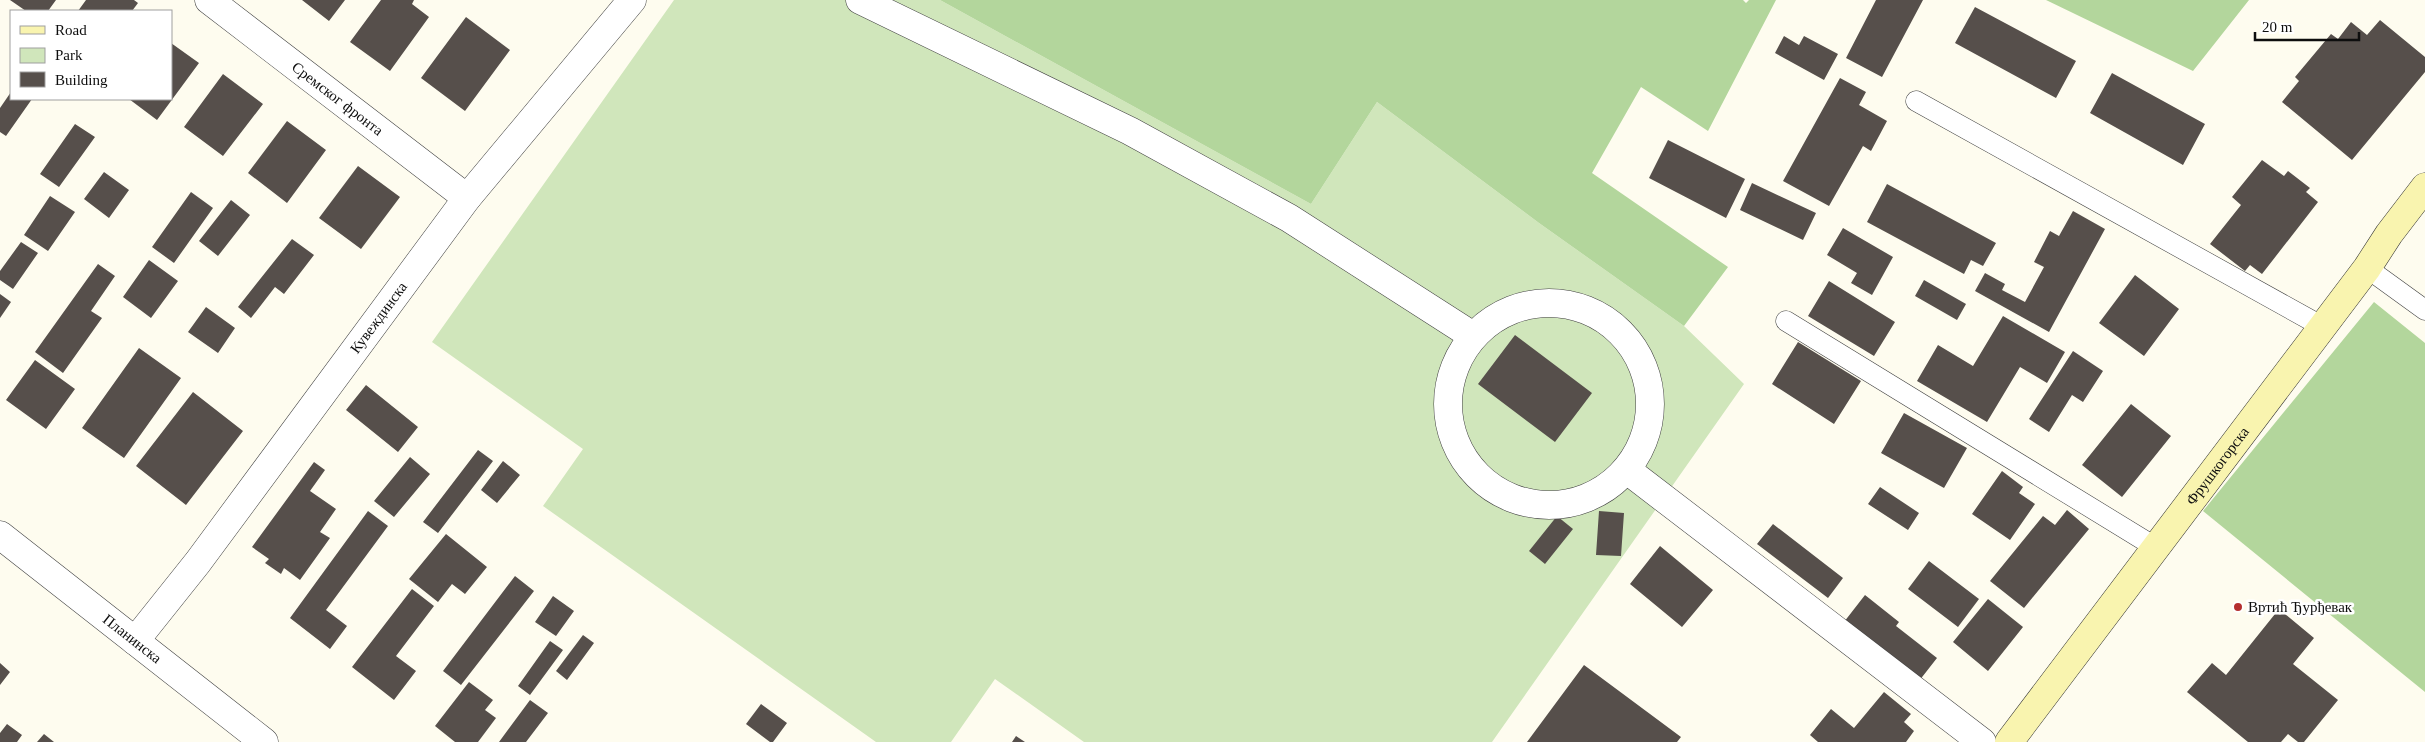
<svg xmlns="http://www.w3.org/2000/svg" width="2425" height="742" font-family="Georgia,serif">
	<rect width="100%" height="100%" fill="#fefcef"/>
	<!-- green -->
	<path fill="#d0e6bb" d="M674 0H940L1311 204 1377 102 1539 223 1684 326 1744 384 1492 742H1084L995 679 951 742H876L543 506 583 449 432 342Z"/>
	<!-- forest -->
	<path fill="#b3d69c" d="M940 0H1743L1746 3 1749 0H1776L1708 131 1641 87 1592 173 1728 267 1684 326 1539 223 1377 102 1311 204Z
		M2046 0H2249L2193 71Z
		M2374 302 2425 343V692L2203 511Z"/>
	<!-- building -->
	<path fill="#564f4b" d="M10 0H56L48 11H26Z
		M86 0H134L138 3 132 11H78Z
		M302 0H345L329 21Z
		M381 0H414L412 4 429 17 390 71 350 42Z
		M1876 0H1923L1882 77 1846 58Z
		M1975 7 2076 61 2056 98 1955 43Z
		M466 17 510 50 465 111 421 78Z
		M2380 20 2425 57V72L2352 160 2282 102 2299 81 2295 77 2331 34 2338 39 2351 22 2367 35Z
		M1784 36 1799 45 1804 36 1838 54 1824 80 1775 53Z
		M171 43 199 63 157 120 129 99H171Z
		M2112 73 2205 124 2183 165 2090 113Z
		M223 74 263 104 223 156 184 127Z
		M1840 78 1866 92 1859 105 1887 121 1871 151 1863 146 1829 206 1783 181Z
		M11 92V99H32L6 136 0 132V108Z
		M287 121 326 150 287 203 248 173Z
		M75 124 95 137 59 187 40 174Z
		M1668 140 1745 179 1726 218 1649 178Z
		M2262 160 2284 176 2288 171 2310 188 2306 192 2318 202 2262 274 2250 265 2245 271 2210 244 2241 205 2232 197Z
		M358 166 400 197 361 249 319 218Z
		M104 172 129 190 109 218 84 199Z
		M1752 183 1816 213 1803 240 1740 210Z
		M1887 184 1996 243 1983 266 1971 260 1964 274 1867 222Z
		M191 192 213 208 174 263 152 247Z
		M50 196 75 212 48 251 24 235Z
		M231 200 250 215 218 256 199 241Z
		M2073 211 2105 229 2049 332 1975 291 1985 273 2005 284 2002 290 2025 302 2044 267 2034 262 2050 231 2059 236Z
		M1843 228 1893 257 1872 295 1851 283 1857 273 1827 255Z
		M292 239 314 255 284 294 275 287 251 318 238 307Z
		M21 242 38 253 13 289 0 280V271Z
		M149 260 178 281 151 318 123 297Z
		M98 264 115 276 91 311 102 318 63 373 35 352Z
		M2135 275 2179 309 2144 356 2099 323Z
		M1924 280 1966 304 1957 320 1915 296Z
		M1829 281 1895 322 1874 356 1808 316Z
		M0 294 11 302 0 318Z
		M206 307 235 328 218 353 188 332Z
		M2003 316 2065 352 2047 383 2020 367 1987 422 1917 381 1938 345 1973 366Z
		M1515 335 1592 393 1555 442 1478 384Z
		M1798 342 1861 381 1834 424 1772 384Z
		M139 348 181 378 124 458 82 428Z
		M2073 351 2103 371 2083 402 2072 395 2049 432 2029 419Z
		M35 360 75 389 46 429 6 400Z
		M366 385 418 427 398 452 346 410Z
		M193 392 243 431 186 505 136 466Z
		M2131 404 2171 436 2122 497 2082 465Z
		M1904 413 1967 448 1944 488 1881 453Z
		M478 450 493 461 438 533 423 522Z
		M410 457 430 474 394 517 374 501Z
		M503 461 520 475 497 503 481 490Z
		M314 462 325 470 310 491 336 509 320 532 330 538 300 580 284 568 281 574 265 563 269 559 252 547Z
		M2002 471 2023 487 2019 493 2035 504 2010 540 1972 514Z
		M1880 487 1919 513 1908 530 1868 504Z
		M2067 510 2089 529 2024 608 1990 581 2043 516 2055 525Z
		M368 511 388 526 326 610 347 626 330 649 290 618Z
		M1599 511 1624 513 1621 556 1596 555Z
		M1557 516 1573 529 1545 564 1529 551Z
		M1773 524 1843 578 1828 598 1757 544Z
		M446 534 487 567 465 594 452 584 438 602 409 579Z
		M1660 546 1713 590 1682 627 1630 584Z
		M1929 561 1979 599 1958 627 1908 589Z
		M515 576 534 591 461 685 443 671Z
		M412 589 434 606 396 656 416 671 394 700 352 667Z
		M1865 595 1899 622 1896 626 1937 658 1919 681 1844 622Z
		M553 596 574 611 556 636 535 622Z
		M1988 599 2023 627 1988 671 1953 642Z
		M2279 609 2314 638 2293 664 2338 700 2304 742H2298L2288 734 2281 742H2248L2187 692 2212 663 2226 675Z
		M583 635 594 643 567 680 556 671Z
		M550 641 563 650 530 695 518 686Z
		M0 663 10 672 0 685Z
		M1584 665 1681 737 1677 742H1527Z
		M469 682 493 700 485 710 496 718 478 742H455L435 726Z
		M1884 692 1911 714 1904 722 1914 731 1906 742H1818L1810 735 1831 709 1854 728Z
		M530 700 548 713 526 742H499Z
		M761 704 787 723 773 742H770L746 724Z
		M7 724 22 735 17 742H0V733Z
		M44 734 54 742H37Z
		M1016 736 1025 742H1012Z"/>
	<g fill="none" stroke-linecap="round" stroke-linejoin="round">
		<!-- lane casing -->
		<g stroke="#414141" stroke-width="21">
			<path id="lane" d="M1916 101 2323 327
				M2367 268 2425 310
				M1786 321 2155 547"/>
		</g>
		<!-- street casing -->
		<g stroke="#414141" stroke-width="29">
			<g id="street">
				<path id="s1" d="M209 0 467 198"/>
				<path d="M860 0 1130 131 1289 218 1473 336"/>
				<circle cx="1549" cy="404" r="101"/>
				<path d="M1627 470 1982 742"/>
				<path id="s2" d="M0 535 264 742"/>
				<path id="s3" d="M135 641 198 562 467 198 632 0"/>
			</g>
		</g>
		<!-- secondary casing -->
		<g stroke="#303030" stroke-width="29">
			<g id="secondary">
				<path id="s4" d="M2009 742 2367 268 2389 234 2425 187"/>
			</g>
		</g>
		<!-- lane -->
		<use href="#lane" stroke="#fff" stroke-width="20"/>
		<!-- street -->
		<use href="#street" stroke="#fff" stroke-width="28"/>
		<!-- secondary -->
		<use href="#secondary" stroke="#f9f4af" stroke-width="28"/>
	</g>
	<!-- markers -->
	<circle fill="#b42f2f" stroke="#fff" stroke-width="2" cx="2238" cy="607" r="5"/>
	<g text-anchor="middle" dominant-baseline="central" stroke-width="5" stroke-linejoin="round" paint-order="stroke">
		<!-- street labels -->
		<g font-size="15" fill="#0e0e0e" stroke="#fff">
			<text stroke="none"><textPath href="#s1" startOffset="162">Сремског фронта</textPath></text>
			<text stroke="none"><textPath href="#s3" startOffset="405">Кувеждинска</textPath></text>
			<text stroke="none"><textPath href="#s4" startOffset="346">Фрушкогорска</textPath></text>
			<text stroke="none"><textPath href="#s2" startOffset="168">Планинска</textPath></text>
		</g>
		<!-- poi labels -->
		<g font-size="15" fill="#0e0e0e" stroke="#fff" text-anchor="start">
			<text x="2248" y="607">Вртић Ђурђевак</text>
		</g>
	</g>
	<!-- legend -->
	<rect x="10" y="10" width="162" height="90" fill="#ffffff" stroke="#9f9f9f"/>
	<rect x="20" y="26" width="25" height="8" fill="#f9f4af" stroke="#9f9f9f"/>
	<text x="55" y="35" font-size="15" fill="#0e0e0e">Road</text>
	<rect x="20" y="48" width="25" height="15" fill="#d0e6bb" stroke="#9f9f9f"/>
	<text x="55" y="60" font-size="15" fill="#0e0e0e">Park</text>
	<rect x="20" y="72" width="25" height="15" fill="#564f4b" stroke="#9f9f9f"/>
	<text x="55" y="85" font-size="15" fill="#0e0e0e">Building</text>
	<!-- scale -->
	<path d="M2255 32v8h104v-8" fill="none" stroke="#0e0e0e" stroke-width="2.5"/>
	<text x="2262" y="32" font-size="15" fill="#0e0e0e" stroke="#ffffff" stroke-width="4" paint-order="stroke">20 m</text>
</svg>
